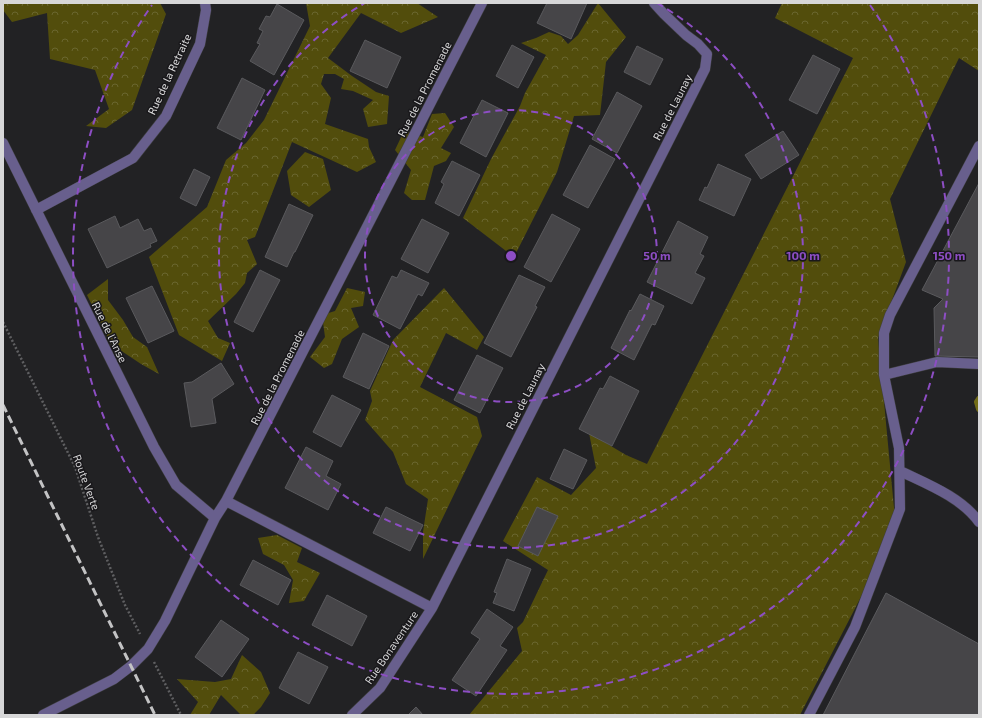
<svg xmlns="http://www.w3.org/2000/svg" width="982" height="718" font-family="'Exo 2',sans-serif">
	<defs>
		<pattern id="forest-crowns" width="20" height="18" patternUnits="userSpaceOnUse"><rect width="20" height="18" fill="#524d0c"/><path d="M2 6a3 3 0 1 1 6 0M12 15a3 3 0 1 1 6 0" fill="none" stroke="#6a662f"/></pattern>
	</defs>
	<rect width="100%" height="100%" fill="#222224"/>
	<!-- forest -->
	<path fill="url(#forest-crowns)" d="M3 3H160L166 14 132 110 106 128 86 126 109 109 95 70 50 59 47 13 12 22 3 10Z
		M306 3H417L438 17 401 33 361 13 328 58 352 76 376 92 389 96 387 124 368 127 363 109 373 100 353 91 341 89 344 79 335 74H324L321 84 331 98 325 124 368 139 369 147 376 162 357 172 292 142 255 237 247 240 257 264 247 273 245 283 236 294 208 321 218 338 230 343 222 361 179 335 149 257 207 207 226 160 246 143 264 120 310 26Z
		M598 3 626 37 606 62 600 115 574 116 557 172 514 257 463 218 491 159 520 106 525 93 546 55 521 43 536 38 549 32 561 36 568 44 578 35Z
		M782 3H979V71L959 58 890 199 906 262 878 338 896 529 800 715H469L522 651 517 628 523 622 548 570 503 541 537 477 571 495 596 468 589 433 626 455 647 464 853 58 775 18Z
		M445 113 454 127 441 148 451 153 446 161 434 166 425 200H412L404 193 411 170 395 150 404 131 423 137 432 114Z
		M305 152 323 159 331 190 309 207 291 195 287 171Z
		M108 279V300L123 320 133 337 147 347 159 374 141 364 111 344 87 295Z
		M347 288 365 292 363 306 351 308 359 327 342 339 332 364 324 368 310 357 325 337 322 315 335 311Z
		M444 288 484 337 477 350 446 333 420 387 477 417 482 436 423 559V532L428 499 406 484 393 452 365 420 372 401 370 391 393 340Z
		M277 535 302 548 297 562 320 573 304 601 289 603 293 580 284 565 263 554 258 538Z
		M242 655 261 672 270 693 261 707 253 715H241L221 695 209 715H190L198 702 177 679 215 682 231 679Z"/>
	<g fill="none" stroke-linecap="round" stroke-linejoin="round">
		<!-- stream -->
		<path stroke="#726c17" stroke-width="6" d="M979 399 977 402 979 409"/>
	</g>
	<!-- building -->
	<path fill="#464548" stroke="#5a5a5d" d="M547 3H587L571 39 537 23Z
		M277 4 304 20 274 75 250 61 260 44 257 43 263 31 259 29 266 16 270 17Z
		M365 40 401 57 387 88 350 71Z
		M512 45 534 57 518 88 496 76Z
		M637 46 663 59 650 85 624 72Z
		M813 55 840 69 817 114 789 100Z
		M242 78 265 90 241 140 217 128Z
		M617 92 642 106 617 153 592 139Z
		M482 100 508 113 486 157 460 143Z
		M783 131 799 155 761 179 745 155Z
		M590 145 615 159 588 208 563 195Z
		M452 161 480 175 459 216 435 203 444 184 441 182Z
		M718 164 751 179 734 216 699 200 705 187 707 188Z
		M194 169 210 177 196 206 180 198Z
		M979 183V357L935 356 934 308 943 299 922 290Z
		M289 204 313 215 295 252H294L287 267 265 257Z
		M552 214 580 229 551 282 524 267Z
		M115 216 120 228 138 219 144 231 151 228 157 241 150 244 151 247 107 268 88 229Z
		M422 219 449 233 428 273 401 259Z
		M678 221 708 237 700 254 704 256 695 273 705 278 692 304 647 282Z
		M260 270 280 280 253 332 234 322Z
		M401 270 429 283 422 296 418 294 400 329 373 315 392 276 397 278Z
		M519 275 545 287 535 306 537 307 511 357 484 343Z
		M152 286 174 331 148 343 126 298Z
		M640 294 664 306 655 325 652 324 634 360 611 348 630 310 631 311Z
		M363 333 389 346 369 389 343 377Z
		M477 355 503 368 480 413 454 400Z
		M221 363 234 384 212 399 216 423 191 427 184 383 192 382Z
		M610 376 639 391 612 446 579 429 600 388 603 389Z
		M332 395 361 410 341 447 313 432Z
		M306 447 333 461 326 476 341 484 328 510 285 488Z
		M564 449 587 460 573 489 550 479Z
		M386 507 423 525 410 551 373 533Z
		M537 507 558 516 538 556 518 546Z
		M507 559 531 569 514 611 493 603 497 593 494 592Z
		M253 560 291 580 278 605 240 585Z
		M886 593 979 644V715H823Z
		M327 595 367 616 352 646 312 625Z
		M487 609 513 627 500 646 507 650 476 696 452 680 480 639 471 633Z
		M221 620 249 639 222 677 195 657Z
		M298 652 328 667 309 704 279 688Z
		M416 707 423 715H408Z"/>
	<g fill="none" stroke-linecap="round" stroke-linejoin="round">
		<!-- minor casing -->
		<g stroke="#3f3f41" stroke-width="11">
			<path id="minor" d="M3 143 154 447 176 485 215 518
				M36 210 133 158 166 116 200 44 206 10 205 3
				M884 375 937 362 979 364
				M900 471C927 484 961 497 979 522
				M226 501 432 608 705 69 707 54 698 44 686 35 664 14 654 3
				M43 715 114 679 131 666 148 649 165 621 215 518 226 501 482 3
				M352 715 380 688 432 608
				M809 715 855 627 900 509 899 448 884 375V333L890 315 979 146"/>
		</g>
		<!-- path -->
		<path stroke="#5f5f61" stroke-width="2.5" stroke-dasharray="2 2" stroke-linecap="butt" d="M3 322 75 467 98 537 125 605 140 634
			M154 662 181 715"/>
		<!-- minor -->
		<use href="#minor" stroke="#685f8d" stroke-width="10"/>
		<!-- rail -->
		<path stroke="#c3c3c4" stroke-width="3" stroke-dasharray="8 4" stroke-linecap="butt" d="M3 405 155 715"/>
	</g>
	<!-- distance rings -->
	<g fill="none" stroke="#8d4ec4" stroke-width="2" stroke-dasharray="7 5">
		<circle cx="511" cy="256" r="146"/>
		<path d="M657 3A292 292 0 1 1 365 3"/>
		<path d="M870 5A438 438 0 1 1 152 5"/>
	</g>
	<g text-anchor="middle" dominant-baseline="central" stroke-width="3" stroke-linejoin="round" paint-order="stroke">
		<!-- street labels -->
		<g font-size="11" fill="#d7d7d8" stroke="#19181b">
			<text transform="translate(169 74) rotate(-65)">Rue de la Retraite</text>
			<text transform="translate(424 89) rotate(-63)">Rue de la Promenade</text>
			<text transform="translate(672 107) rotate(-63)">Rue de Launay</text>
			<text transform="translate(110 332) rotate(64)">Rue de l'Anse</text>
			<text transform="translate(277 377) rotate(-63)">Rue de la Promenade</text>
			<text transform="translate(525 396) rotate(-63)">Rue de Launay</text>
			<text transform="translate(87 482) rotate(70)">Route Verte</text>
			<text transform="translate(391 647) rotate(-56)">Rue Bonaventure</text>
		</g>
	</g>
	<circle cx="511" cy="256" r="6" fill="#8d4ec4" stroke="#19181b" stroke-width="2"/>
	<g font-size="12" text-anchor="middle" font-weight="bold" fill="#8d4ec4" stroke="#19181b" stroke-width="3" stroke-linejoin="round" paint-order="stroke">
		<text x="657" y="260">50 m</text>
		<text x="803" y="260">100 m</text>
		<text x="949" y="260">150 m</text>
	</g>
	<!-- border -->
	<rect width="982" height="718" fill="none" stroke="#d7d7d8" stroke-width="8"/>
</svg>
